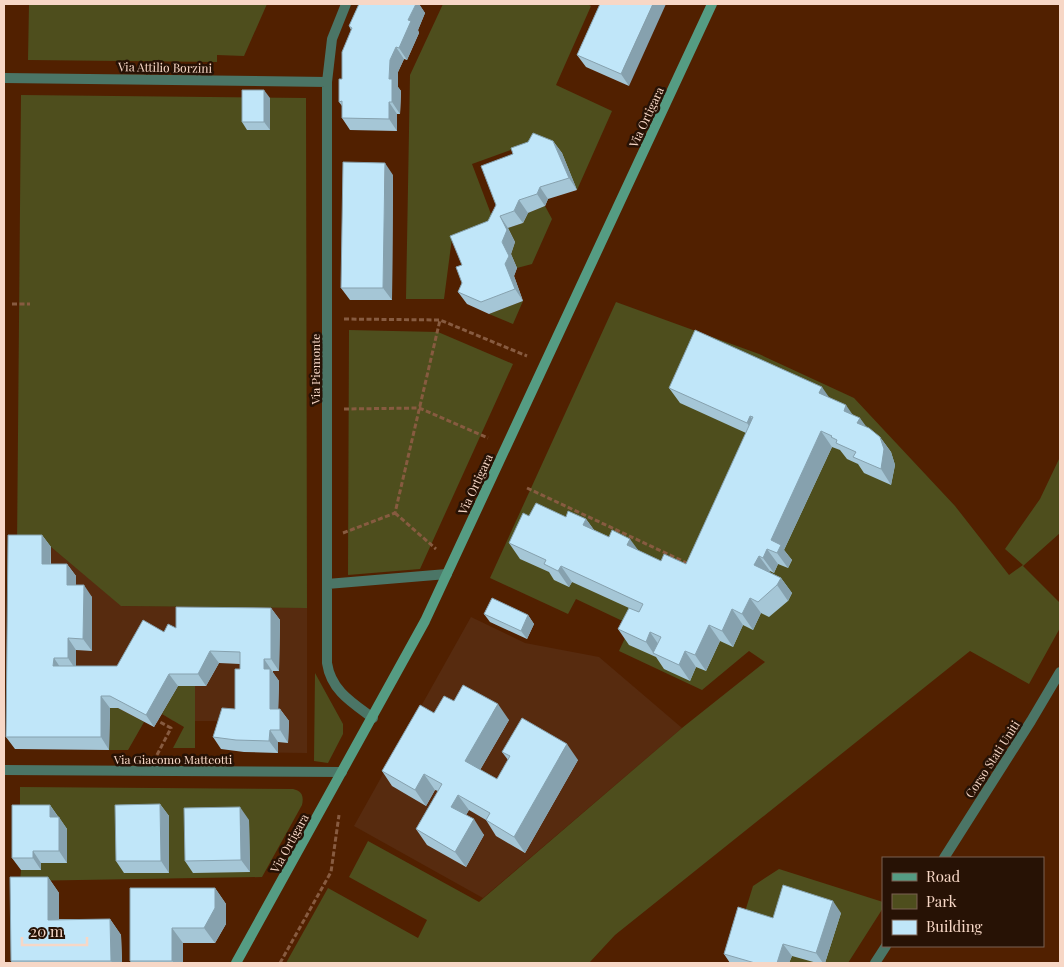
<svg xmlns="http://www.w3.org/2000/svg" width="1064" height="967" font-family="'Playfair Display',serif">
	<rect width="100%" height="100%" fill="#512000"/>
	<!-- built -->
	<path fill="#572b0f" d="M17 547H51L122 606 307 608V753L244 752 221 749 230 721H173L162 714 158 721 144 722 128 750 15 749Z
		M471 617 525 643 599 657 682 728 483 898 354 826Z"/>
	<!-- green -->
	<path fill="#4e4e1d" d="M29 4H267L244 56 217 55V62L28 60Z
		M443 4H587L591 6 556 85 612 111 577 190 562 154 533 142 472 164 494 222 452 238 444 299H406L410 75Z
		M21 95 306 98 307 608 121 606 51 547H17Z
		M545 206 552 219 532 264 517 268 511 254 515 242 508 228 523 223 528 213Z
		M523 301 513 324 489 314Z
		M616 302 759 354 854 398 955 506 1009 575 1023 565 1005 549 1040 499 1060 457V533L1023 566 1060 603V628L1029 684 970 651 615 935 589 963H286L328 888 418 938 427 920 349 877 368 841 479 902 682 728 765 662 749 651 702 690 619 651 631 625 576 599 568 614 490 578Z
		M349 330 438 332 513 364 420 569 348 575Z
		M315 673 343 724V734L328 763 314 761Z
		M178 686H195V748H173L184 727 162 714Z
		M110 708H118L144 722 128 750H109Z
		M20 787 293 789C302 791 304 796 302 805L262 877 20 881 21 870H41V863H67V829L20 817Z
		M779 869 883 902V908L848 963H729L753 886Z"/>
	<g fill="none" stroke-linecap="round" stroke-linejoin="round">
		<!-- path -->
		<path stroke="#875b40" stroke-width="3" stroke-dasharray="5 2.5" stroke-linecap="butt" d="M12 304H30
			M344 319 440 320 527 356
			M344 409 419 408 488 438
			M527 488 689 564
			M395 513 436 549
			M343 533 395 513 440 320
			M157 755 171 728 158 721
			M280 963 331 872 339 815"/>
		<!-- street -->
		<path stroke="#4b7566" stroke-width="10" d="M346 4 332 39 327 82V663C331 690 351 702 373 718
			M4 78 327 82
			M327 584 447 574
			M4 770 342 772
			M944 858 1031 721 1060 672
			M875 963 886 946"/>
		<!-- secondary -->
		<path stroke="#559c83" stroke-width="10" d="M236 963 425 621 712 4"/>
	</g>
	<!-- wall -->
	<path fill="#a5c6d6" d="M359 4H419L425 13 418 30 419 33 407 60 404 59 398 72V87L401 91 400 114H397V131L350 130 342 118V106L339 102 342 79 351 30 349 26Z
		M600 4 629 86 586 67 577 55Z
		M270 98V130H247L242 122Z
		M553 141 562 153 577 190 548 199 545 206 528 213 523 223 508 228 515 242 511 254 517 268 514 276 523 301 489 314 467 304 458 292 462 283V265L488 221Z
		M393 175 392 300H350L341 288Z
		M669 388 830 398 853 415 866 427 880 437 891 452 895 465 891 485 864 473 858 464 847 459 840 450 832 447 784 550 792 560 788 568 778 564 774 573 770 571 769 572 781 578 792 593 788 601 769 617 761 613 753 630 743 625 733 647 720 641 706 671 696 667 690 681 664 669 656 657 629 645 618 629 629 608 572 582 569 587 554 580 549 572 520 559 509 543 529 516 566 517 586 519 594 530 661 561 686 564 746 433 680 403Z
		M42 535 51 547V564H67L76 576V585L92 597V651L76 650V666H117L164 632 176 628 271 608 280 620 279 671H273V673L279 681 278 709H280L289 721 288 743 278 742V753L244 752 221 749 213 737 235 709 240 669V664L219 663 206 686H178L154 727 118 708H110L109 750 15 749 6 737Z
		M484 614 528 615 534 624 527 639 490 622Z
		M454 701 509 720 480 770 497 779 508 760 502 752 578 760 525 853 496 836 486 820 469 810 466 815 484 835 466 867 427 845 416 829 438 791 435 790 426 806 392 786 382 771 434 713Z
		M160 804 169 816V873H124L116 861Z
		M50 805 67 829V863H41V870H21L12 858Z
		M249 820 250 872 193 873 185 861Z
		M48 877 59 893V919H110L121 935 122 963H12L11 961Z
		M215 888 226 904V924L215 943H183V963H132L130 961Z
		M841 913 825 963H817L792 956 789 963H730L724 954 773 918Z"/>
	<!-- shaded-wall -->
	<path fill="#86a1ae" d="M416 4H419L425 13 418 30 419 33 407 60 399 48 408 20Z
		M653 4H666L629 86 621 74Z
		M396 47 404 59 398 72V87L401 91 400 114 392 102 389 79 390 60Z
		M264 90 270 98V130L264 122Z
		M389 102 397 114V131L389 119Z
		M553 141 562 153 577 190 569 178Z
		M385 163 393 175 392 300 383 288Z
		M540 187 548 199 545 206 537 194Z
		M519 200 528 213 523 223 514 211Z
		M500 216 508 228 515 242 511 254 517 268 514 276 523 301 515 289 505 264Z
		M822 387 833 403 819 393Z
		M846 405 857 421 844 411Z
		M750 416 761 431 758 439 747 423Z
		M860 418 871 433 857 423Z
		M821 431 832 447 784 550 792 560 788 568 777 553 771 540Z
		M880 437 891 452 895 465 891 485 881 469Z
		M586 519 597 534 583 525Z
		M42 535 51 547 50 576 42 564Z
		M630 539 641 554 627 545Z
		M767 549 778 564 774 573 763 558Z
		M759 556 770 571 764 581 754 565Z
		M67 564 76 576V597L67 585Z
		M561 566 572 582 569 587 558 571Z
		M781 578 792 593 788 601 777 585Z
		M84 585 92 597V651L83 639Z
		M750 598 761 613 753 630 742 614Z
		M271 608 280 620 279 671 271 659Z
		M732 609 743 625 733 647 722 631Z
		M528 615 534 624 527 639 521 631Z
		M709 625 720 641 706 671 695 655Z
		M650 632 661 648 654 654 646 642Z
		M68 638 76 650V670L68 658Z
		M210 651 219 663 206 686 198 674Z
		M685 651 696 667 690 681 679 665Z
		M54 658 62 670 53 666Z
		M264 659 279 681 278 721 270 709 264 669Z
		M169 674 178 686 154 727 146 715Z
		M101 696 110 708 109 750 101 737Z
		M498 704 509 720 476 777 465 761Z
		M280 709 289 721 288 743 280 730Z
		M270 730 278 742V753L269 741Z
		M567 744 578 760 525 853 514 837Z
		M424 774 435 790 426 806 415 790Z
		M458 795 469 810 462 822 451 807Z
		M160 804 169 816V873L161 861Z
		M50 805 58 817H50Z
		M240 807 249 820 250 872 241 860Z
		M59 817 67 829V863L59 851Z
		M474 819 484 835 466 867 455 852Z
		M33 851 41 863V870L33 858Z
		M48 877 59 893V935L48 920Z
		M215 888 226 904V924L215 943 204 928Z
		M833 901 841 913 825 963H823L816 953Z
		M110 919 121 935 122 963H112L111 961Z
		M172 928 183 943V963H174L172 961Z
		M783 944 792 956 789 963H777Z"/>
	<!-- building -->
	<path fill="#c0e6f9" stroke="#86a1ae" d="M359 4H416L408 20 411 21 399 48 396 47 390 60 389 79H392V102H389V119L342 118V101L339 102V79H342V52L352 28 349 26Z
		M600 4H653L621 74 577 55Z
		M242 90H264V122H242Z
		M533 133 553 141 569 178 540 187 537 194 519 200 514 211 500 216 507 230 502 242 509 256 505 264 515 289 481 302 458 292 462 283 456 267 462 265 450 236 488 221 496 205 481 166 513 154 511 148 528 142Z
		M343 162 385 163 383 288H341Z
		M695 330 822 387 819 393 846 405 844 411 860 418 857 423 869 428 880 437 884 449 881 469 853 457 856 452 836 443 837 440 831 437 832 436 821 431 771 540 781 545 777 553 767 549 763 558 759 556 754 565 781 578 777 585 758 602 750 598 742 614 732 609 722 631 709 625 695 655 685 651 679 665 653 653 661 637 650 632 646 642 618 629 629 608 639 612 643 604 561 566 558 571 544 564 546 560 509 543 523 513 529 516 536 503 566 517 568 511 586 519 583 525 609 537 612 530 630 539 627 545 661 561 664 554 686 564 753 417 750 416 747 423 669 388Z
		M8 535H42V564H67V585H84L83 639 68 638V658H54L53 666H117L143 620 164 632 168 624 176 628V607L271 608V659H264V669H270V709H280V730H270L269 741 236 740 213 737 222 708 235 709V669H240V652L210 651 198 674H169L146 715 110 696H101V737H6Z
		M492 598 528 615 521 631 484 614Z
		M463 685 498 704 465 761 497 779 510 756 502 752 522 718 567 744 514 837 486 820 490 813 458 795 451 807 474 819 455 852 416 829 442 784 424 774 415 790 382 771 420 705 434 713 444 696 454 701Z
		M160 804 161 861H116L115 805Z
		M12 805H50V817H59V851H33V858H12Z
		M240 807 241 860 185 861 184 808Z
		M10 877H48V920L110 919 111 961H11Z
		M783 885 833 901 816 953 783 944 777 963H755L724 954 738 907 773 918Z
		M130 888H215V908L204 928H172V961H130Z"/>
	<g text-anchor="middle" dominant-baseline="central" stroke-width="5" stroke-linejoin="round" paint-order="stroke">
		<!-- street labels -->
		<g font-size="12" fill="#f7d7c6" stroke="#271205">
			<text transform="translate(165 67) rotate(1)">Via Attilio Borzini</text>
			<text transform="translate(646 117) rotate(-65)">Via Ortigara</text>
			<text transform="translate(315 369) rotate(-90)">Via Piemonte</text>
			<text transform="translate(475 484) rotate(-65)">Via Ortigara</text>
			<text x="173" y="759">Via Giacomo Matteotti</text>
			<text transform="translate(992 759) rotate(-57)">Corso Stati Uniti</text>
			<text transform="translate(289 843) rotate(-61)">Via Ortigara</text>
		</g>
	</g>
	<!-- border -->
	<rect width="1064" height="967" fill="none" stroke="#f7d7c6" stroke-width="10"/>
	<!-- legend -->
	<rect x="882" y="857" width="162" height="90" fill="#271205" stroke="#7a6152"/>
	<rect x="892" y="873" width="25" height="8" fill="#559c83" stroke="#7a6152"/>
	<text x="926" y="882" font-size="15" fill="#f7d7c6">Road</text>
	<rect x="892" y="894" width="25" height="15" fill="#4e4e1d" stroke="#7a6152"/>
	<text x="926" y="907" font-size="15" fill="#f7d7c6">Park</text>
	<rect x="892" y="920" width="25" height="15" fill="#c0e6f9" stroke="#7a6152"/>
	<text x="926" y="932" font-size="15" fill="#f7d7c6">Building</text>
	<!-- scale -->
	<path d="M22 937v8h65v-8" fill="none" stroke="#f7d7c6" stroke-width="2.5"/>
	<text x="30" y="937" font-size="15" fill="#f7d7c6" stroke="#271205" stroke-width="4" paint-order="stroke">20 m</text>
</svg>
